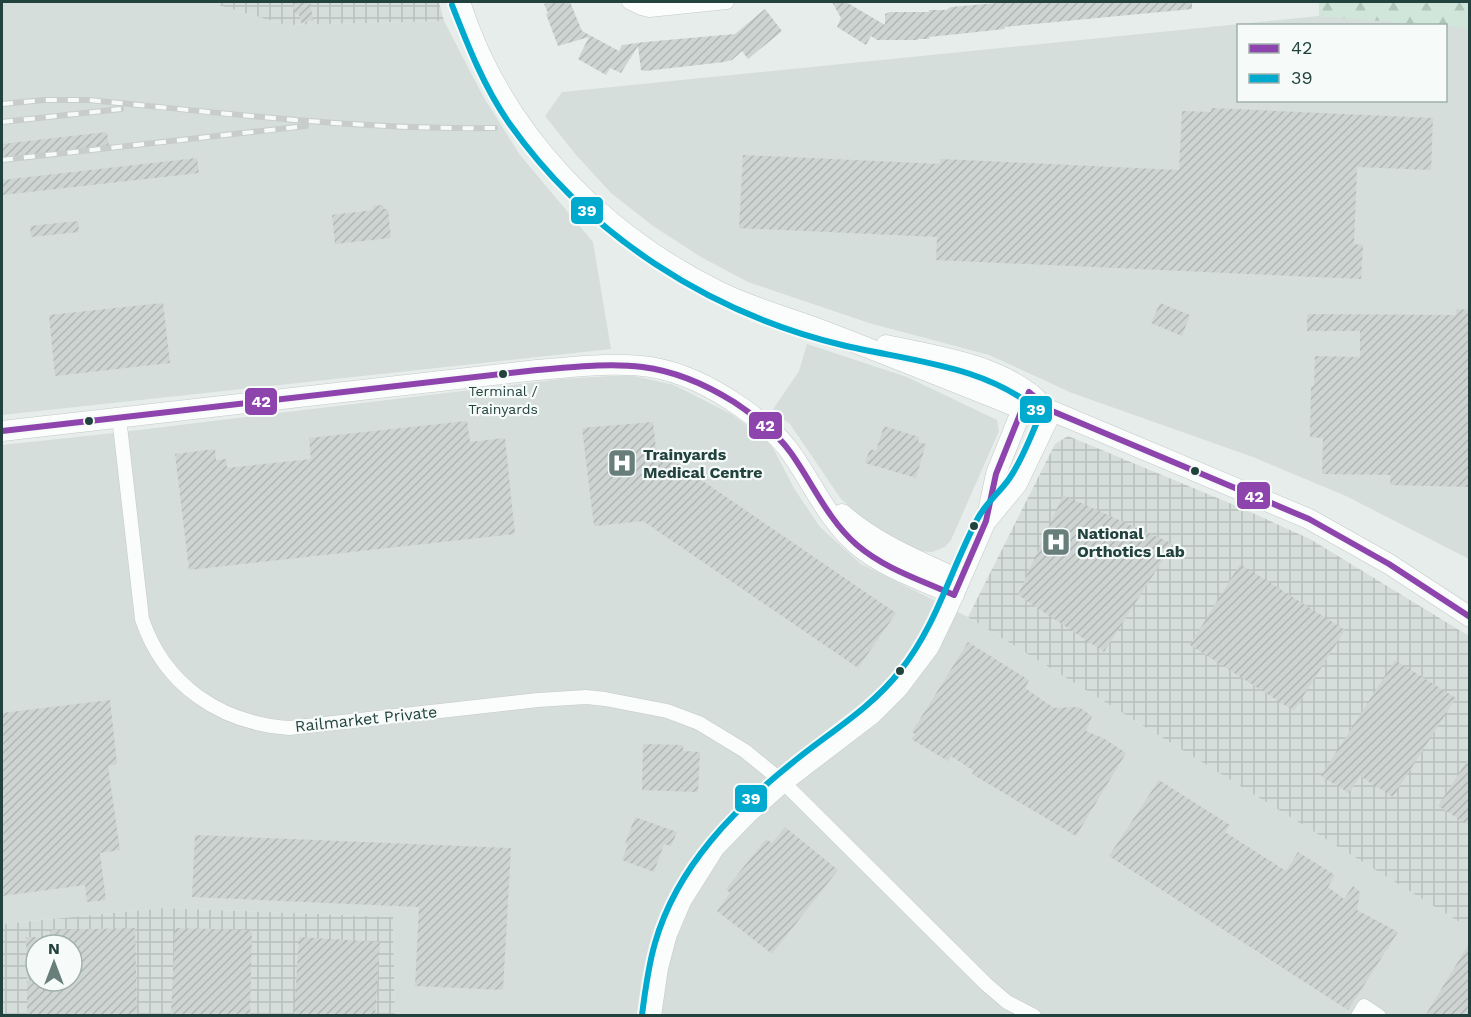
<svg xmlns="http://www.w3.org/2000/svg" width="1471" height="1017" font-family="'Work Sans',sans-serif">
	<defs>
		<pattern id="industrial-grid" width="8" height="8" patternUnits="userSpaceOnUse" patternTransform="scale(1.5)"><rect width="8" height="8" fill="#d5dedb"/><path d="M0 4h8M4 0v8" fill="none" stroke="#b7c0bd"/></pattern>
		<pattern id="forest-firs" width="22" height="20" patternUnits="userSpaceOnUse" patternTransform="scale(1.5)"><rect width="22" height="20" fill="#d0e6da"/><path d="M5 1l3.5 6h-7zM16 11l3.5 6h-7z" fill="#b2c6bc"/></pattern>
		<pattern id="building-hatch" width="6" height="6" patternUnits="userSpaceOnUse" patternTransform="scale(1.5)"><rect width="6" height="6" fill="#ced4d2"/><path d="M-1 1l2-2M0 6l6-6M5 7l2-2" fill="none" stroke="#b1b7b5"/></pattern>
	</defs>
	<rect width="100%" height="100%" fill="#e7edeb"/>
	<!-- built -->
	<path fill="#d5dedb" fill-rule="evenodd" d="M2 2H208L286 25 444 21 484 98 520 155 593 242 611 349 2 415Z
		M1319 16 1469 20V559L1346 496 1253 457 1072 393 989 355 869 323 748 282 701 257 653 226 611 193 577 156 545 116 562 92ZM1238 26H1446V100H1238Z
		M807 344 907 377 997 420 999 431 951 540 945 547 932 552 919 551 895 541 858 515 841 499 790 424 772 411 799 371Z
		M611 376H634L674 385 733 415 765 439 773 448 795 490 820 527 861 564 968 617 1469 928V1015H395L393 917 164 908 2 924V445L114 433 561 379Z"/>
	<!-- industrial -->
	<path fill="url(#industrial-grid)" fill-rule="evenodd" d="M208 2H439L444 21 286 25Z
		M1068 436 1239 507 1310 539 1469 636V928L968 617 1055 444Z
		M164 908 393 917 395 1015 2 1016V924ZM36 945H72V981H36Z"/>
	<!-- forest -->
	<path fill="url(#forest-firs)" d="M1319 2H1469V28L1319 16Z"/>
	<!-- building -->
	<path fill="url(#building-hatch)" d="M293 2H310L313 20 301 23 299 14H294Z
		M551 2H570L582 31 619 51 622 45 645 42 735 34 765 9 782 31 748 59 742 51 732 60 724 62 645 71 641 70 638 46 621 73 610 68 606 75 578 59 589 37 558 46 546 14 548 13 544 4Z
		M832 2H846L885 25V14L890 12H929V10H946L951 7 1009 2H1192V9L1004 27 1005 29 929 37V39H918V40H877L871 36 866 45 837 27 841 18Z
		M1211 108 1433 118 1431 170 1357 167 1354 244 1363 245 1361 279 936 260 937 237 739 228 743 155 940 164V159L1179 170 1182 111 1211 112Z
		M107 132 109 147 2 159V144Z
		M197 158 199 173 2 195V180Z
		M383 205 384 209H388L391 238 335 244 332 215 373 210V206Z
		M78 221 79 232 31 237 30 226Z
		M163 303 170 363 55 376 49 315Z
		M1160 303 1190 315 1182 336 1151 323Z
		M1456 309 1470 310V487L1390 485 1391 475 1322 474 1323 438 1310 437 1311 386H1314L1315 356 1360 357V331H1307V314L1456 315Z
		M467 421 470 442 505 438 515 534 189 570 175 454 215 449 216 460 226 459 227 468 311 459 309 438Z
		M653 422 656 449 896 613 858 668 643 521 594 526 582 428Z
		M884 426 919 437 918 442 926 444 916 478 865 463 870 449 876 451Z
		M1063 495 1173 544 1104 652 1018 595Z
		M1240 564 1345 630 1294 711 1190 645Z
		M968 642 1029 680 1025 688 1054 708 1079 707 1092 716 1086 731 1103 738 1126 753 1076 836 972 774 974 771 951 756 948 761 911 739 915 734 912 732Z
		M1395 660 1456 698 1393 797 1360 776 1349 793 1321 776Z
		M110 700 117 764 108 766 120 850 100 853 106 900 87 902 85 885 2 896V713Z
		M643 744 683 745V751L700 752 698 792 642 790Z
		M1470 756V826L1438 806Z
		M1159 780 1230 825 1225 832 1286 871 1298 852 1335 875 1328 887 1344 899 1353 886 1360 892 1357 910 1398 932 1348 1010 1109 856Z
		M635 817 677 832 671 846 664 844 654 872 622 860 628 845 625 844Z
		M785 827 838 870 772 954 717 911 730 893 726 889 766 839 772 843Z
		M195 835 511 848 503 990 415 986 419 907 192 897Z
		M135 928 137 1016H27V981H72V945H50V930Z
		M175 928 252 930 250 1016H171Z
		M26 937H36V979H27Z
		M299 937 380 942 375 1016H294Z
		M1470 942V1016H1425Z"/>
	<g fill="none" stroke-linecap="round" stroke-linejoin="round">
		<!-- street casing -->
		<g stroke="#c4cac8" stroke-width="15">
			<path id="street" d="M629 2 641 8 649 10 727 2
				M119 417 142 619C164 685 220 723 289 728L538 700 586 697 605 699 667 711 699 723 745 751 783 782 986 984 1007 1002 1034 1016
				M1358 1016 1364 1006 1379 1016"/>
		</g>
		<!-- secondary casing -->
		<g stroke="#c2cac8" stroke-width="21">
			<path id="secondary" d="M460 2C501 131 600 233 720 292 755 309 791 318 827 332 892 357 957 383 1022 409L1052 411 1309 519 1389 564 1470 617
				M886 345C937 356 996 363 1037 399
				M2 431 537 370C624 363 665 354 741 407 759 420 778 434 791 453 813 484 827 519 857 545 884 568 922 580 954 595
				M842 514C876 544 919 561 960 580
				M988 519 1017 484 1052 411
				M651 1016 658 968 667 934 681 901 715 847 748 813 783 782 872 714 898 688 929 647 946 612 986 521 996 474 1029 392"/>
		</g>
		<!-- street -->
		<use href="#street" stroke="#fbfcfc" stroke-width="14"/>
		<!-- secondary -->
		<use href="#secondary" stroke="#fbfcfc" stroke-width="20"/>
		<!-- rail casing -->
		<g stroke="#c8cdcc" stroke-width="6">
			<path id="rail" d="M2 104 44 100H89C223 113 360 130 495 128
				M2 122 121 109
				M2 160 306 126"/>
		</g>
		<!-- rail -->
		<use href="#rail" stroke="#f6fbf9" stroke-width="4" stroke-dasharray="11" stroke-linecap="butt"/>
		<!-- bus-1 casing -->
		<g stroke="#f6fbf9" stroke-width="10">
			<path id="bus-1" d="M1029 392 1052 411 1309 519 1389 564 1470 617
				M2 431 537 370C618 363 662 357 734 402 755 416 776 432 791 453 813 484 828 520 857 545 885 569 921 580 954 595
				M954 595 986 521 996 474 1029 392"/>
		</g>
		<!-- bus-2 casing -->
		<g stroke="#f6fbf9" stroke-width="10">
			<path id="bus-2" d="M452 5C468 46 484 87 509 123 588 235 709 313 842 345 909 361 987 365 1041 413 1031 435 1023 459 1009 479 1000 492 986 503 978 518 951 568 937 625 900 671 872 707 832 731 797 759 735 808 677 866 655 943 648 967 645 991 642 1015"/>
		</g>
		<!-- bus-1 -->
		<use href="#bus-1" stroke="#8e44ad" stroke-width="6"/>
		<!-- bus-2 -->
		<use href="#bus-2" stroke="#00a9ce" stroke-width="6"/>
	</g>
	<!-- icons -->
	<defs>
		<g id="hospital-square" transform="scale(1.5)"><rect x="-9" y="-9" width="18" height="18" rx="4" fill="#677e7b" stroke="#f6fbf9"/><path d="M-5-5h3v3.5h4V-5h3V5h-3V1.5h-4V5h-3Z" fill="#fff"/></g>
	</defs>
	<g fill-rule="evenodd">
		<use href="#hospital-square" x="622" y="463"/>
		<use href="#hospital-square" x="1056" y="542"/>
	</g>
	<!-- markers -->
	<g fill="#22423e" stroke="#f6fbf9" stroke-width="2">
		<circle cx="503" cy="374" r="5"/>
		<circle cx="89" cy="421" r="5"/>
		<circle cx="1195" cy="471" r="5"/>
		<circle cx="974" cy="526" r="5"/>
		<circle cx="900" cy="671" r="5"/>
	</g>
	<g text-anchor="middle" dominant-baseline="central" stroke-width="4.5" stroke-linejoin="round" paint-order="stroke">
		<!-- bus labels -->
		<g font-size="14" fill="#22423e" stroke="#f6fbf9">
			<text x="503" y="391">Terminal /<tspan x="503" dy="18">Trainyards</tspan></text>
		</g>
		<!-- poi labels -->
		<g font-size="16" font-weight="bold" fill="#22423e" stroke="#f6fbf9" text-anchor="start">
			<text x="643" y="454">Trainyards<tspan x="643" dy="18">Medical Centre</tspan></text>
			<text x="1077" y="533">National<tspan x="1077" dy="18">Orthotics Lab</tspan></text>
		</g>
		<!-- street labels -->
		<g font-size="16" fill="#22423e" stroke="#f6fbf9">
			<text transform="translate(366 719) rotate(-6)">Railmarket Private</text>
		</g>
	</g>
	<g stroke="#f6fbf9" stroke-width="2">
		<rect x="570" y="196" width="34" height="29" rx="6" fill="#00a9ce"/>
		<rect x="244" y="387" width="34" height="29" rx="6" fill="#8e44ad"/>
		<rect x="1019" y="395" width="34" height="29" rx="6" fill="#00a9ce"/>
		<rect x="748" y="411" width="35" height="29" rx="6" fill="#8e44ad"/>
		<rect x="1236" y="481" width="35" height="29" rx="6" fill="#8e44ad"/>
		<rect x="734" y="784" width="34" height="29" rx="6" fill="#00a9ce"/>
	</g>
	<g font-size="16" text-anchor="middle" font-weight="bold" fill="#fff">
		<text x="587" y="216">39</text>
		<text x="261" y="407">42</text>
		<text x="1036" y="415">39</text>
		<text x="765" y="431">42</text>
		<text x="1254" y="502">42</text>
		<text x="751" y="804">39</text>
	</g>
	<!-- border -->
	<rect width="1471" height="1017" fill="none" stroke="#22423e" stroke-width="6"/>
	<!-- legend -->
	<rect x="1237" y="24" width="210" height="78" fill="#f6fbf9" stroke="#a1b1ae" stroke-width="1.5"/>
	<rect x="1249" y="44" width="30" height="9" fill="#8e44ad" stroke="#a1b1ae" stroke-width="1.5"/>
	<text x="1291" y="54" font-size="18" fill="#22423e">42</text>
	<rect x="1249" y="74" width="30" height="9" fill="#00a9ce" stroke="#a1b1ae" stroke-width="1.5"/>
	<text x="1291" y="84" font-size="18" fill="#22423e">39</text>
	<!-- north arrow -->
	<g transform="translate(54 963)"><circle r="28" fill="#f6fbf9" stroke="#a1b1ae" stroke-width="1.5"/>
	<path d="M0-4.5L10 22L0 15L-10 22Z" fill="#677e7b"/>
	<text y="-9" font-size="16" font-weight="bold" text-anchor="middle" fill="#22423e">N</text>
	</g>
</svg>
